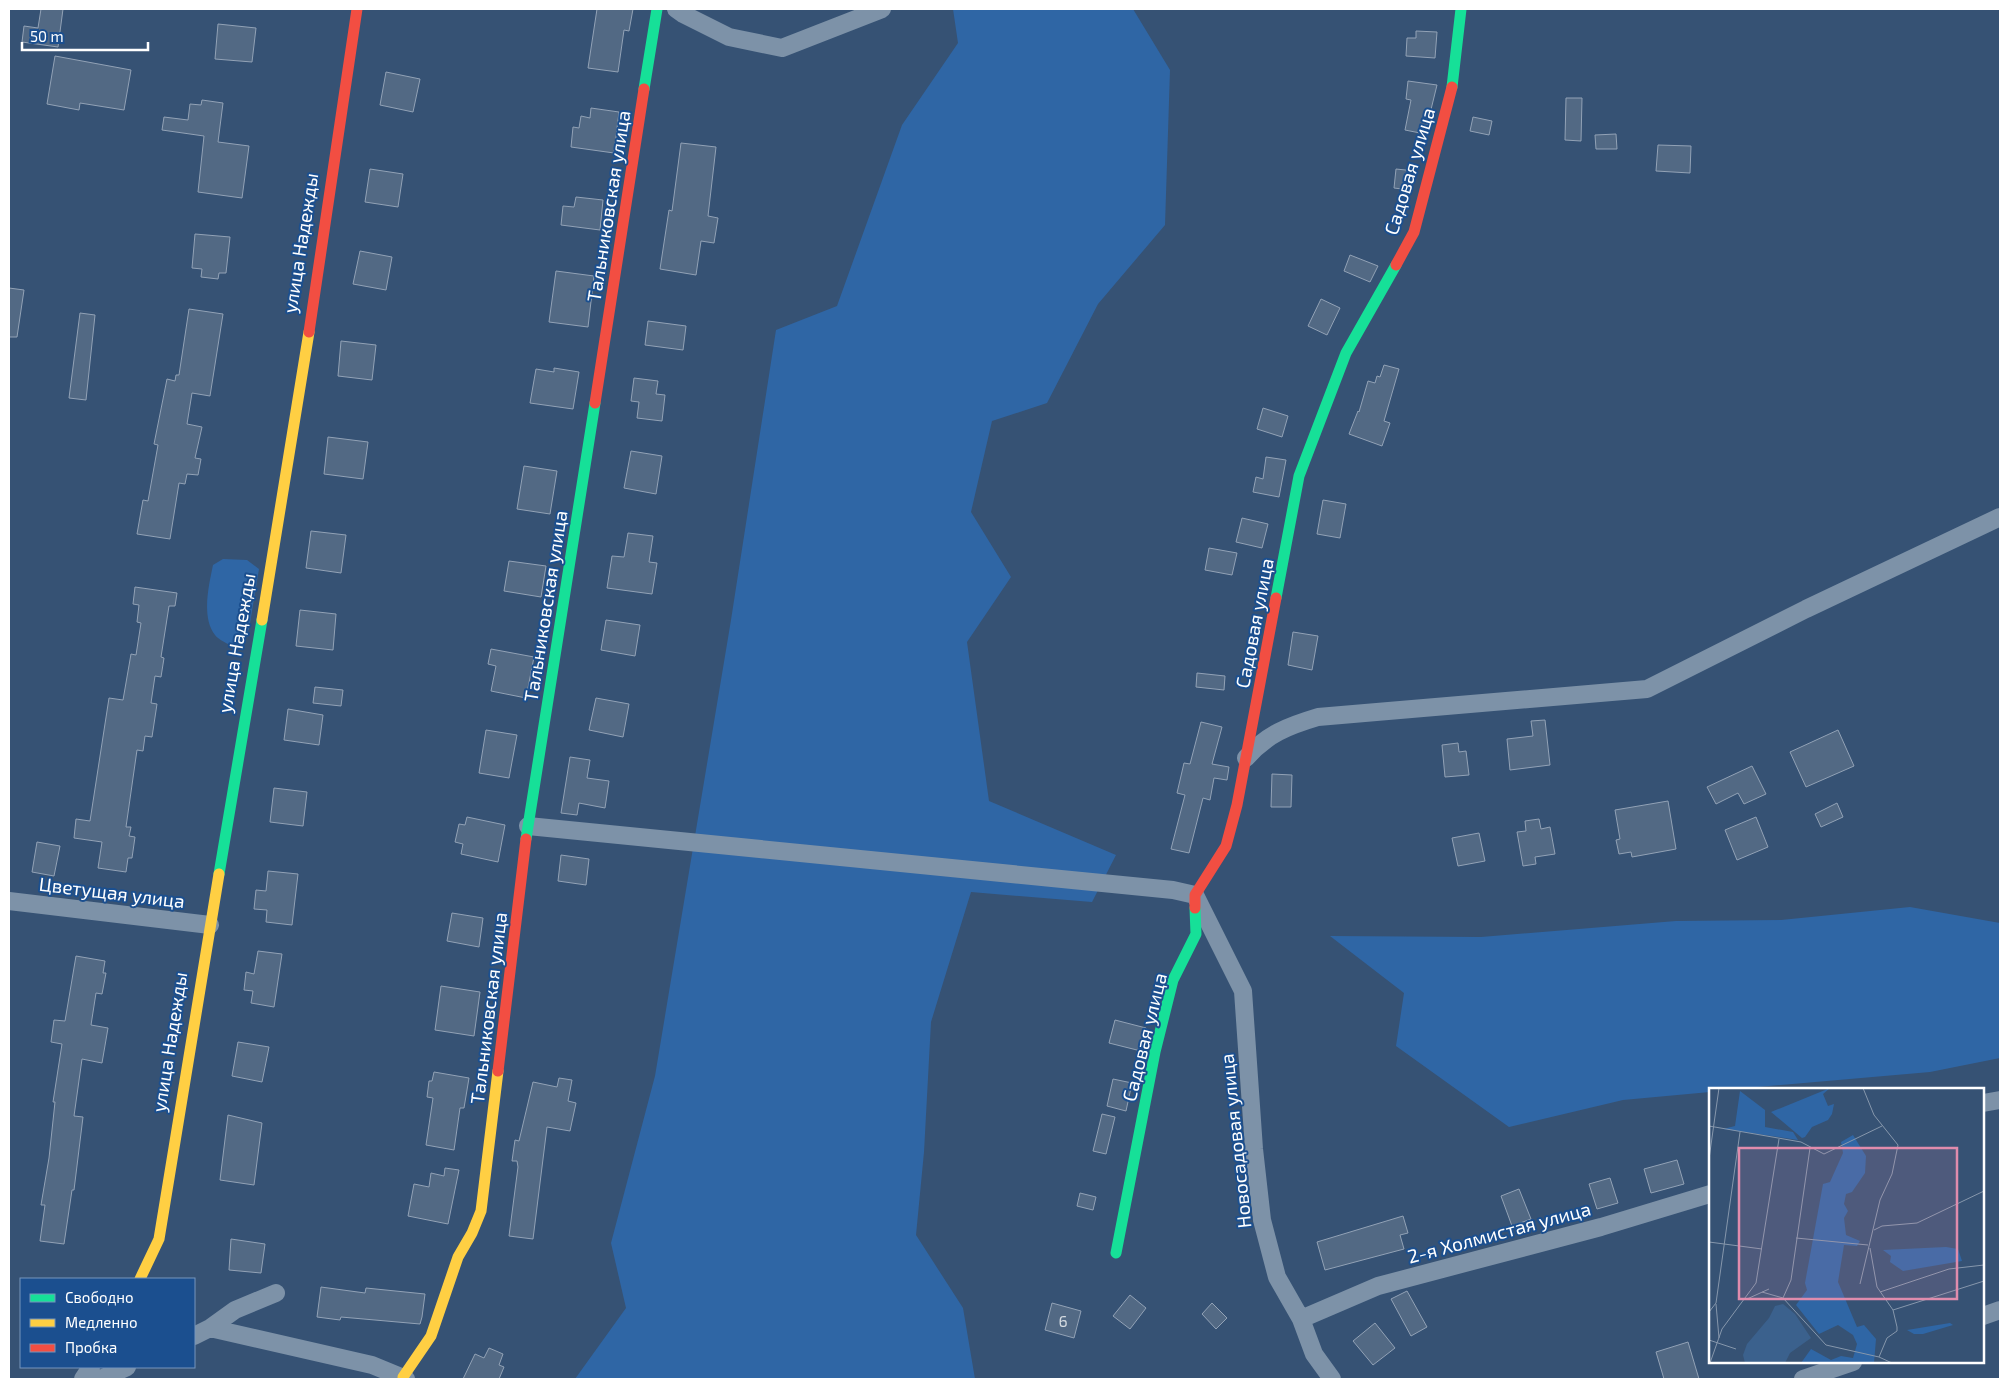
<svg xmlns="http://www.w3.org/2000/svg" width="2009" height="1388" font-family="'Exo 2',sans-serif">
	<rect width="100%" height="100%" fill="#365274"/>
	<!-- green -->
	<path fill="#2f66a5" d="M953 9H1133L1170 70 1165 225 1098 304 1047 403 992 421 971 512 1011 577 967 642 989 801 1116 855 1092 902 971 892 931 1022 924 1152 916 1235 963 1308 975 1379H575L626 1308 611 1243 655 1076 731 620 776 330 837 306 902 125 958 43Z
		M223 559 247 560 259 569 249 629 243 641 228 644C224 642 218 639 215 635 201 617 209 585 213 565Z
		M1910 907 2000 923V1058L1930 1072 1735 1089H1710V1092L1623 1100 1509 1127 1396 1046 1404 993 1330 936 1481 937 1676 921 1781 920Z"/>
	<!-- building -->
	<path fill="#526984" stroke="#92a2b6" d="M41 9H63L58 47 22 42 24 26 38 28Z
		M597 9H633L629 31 624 30 618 72 588 68Z
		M218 24 256 28 252 62 215 59Z
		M1416 31 1437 32 1435 58 1406 56 1407 38H1416Z
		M55 56 131 70 124 110 80 103 79 110 47 104Z
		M386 72 420 79 413 112 380 105Z
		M1408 81 1437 85 1425 134 1405 130 1411 100 1406 99Z
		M1566 98H1582L1581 141 1565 140Z
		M202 100 223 103 218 142 249 146 242 198 198 192 204 136 162 130 164 117 188 120 190 104 201 105Z
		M591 108 619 112 614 153 571 147 573 127 579 128 581 116 590 118Z
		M1473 117 1492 121 1489 135 1470 131Z
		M1616 134 1617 149H1596L1595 135Z
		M681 143 716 147 708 216 718 218 714 243 701 241 696 275 660 269 669 210 672 211Z
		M1658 145 1691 146 1690 173 1656 171Z
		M370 169 403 174 398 207 365 202Z
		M1396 169 1415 171 1410 190 1394 188Z
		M576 197 603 200 600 230 561 225 563 206 574 207Z
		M195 234 230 237 226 273H219L218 279 201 277 202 269 192 268Z
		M360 251 392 257 386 290 353 284Z
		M1350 255 1378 266 1370 282 1344 271Z
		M556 271 594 276 588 327 549 322Z
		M9 288 24 290 17 337H9Z
		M1321 299 1340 308 1327 335 1308 326Z
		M189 309 223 314 210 396 192 393 187 424 202 427 195 458 201 459 198 475 187 474 185 484 179 483 170 539 137 534 143 500 148 501 158 445 154 444 167 379 175 381 176 375H179Z
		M80 313 95 315 86 400 69 398Z
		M648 321 686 326 683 350 645 345Z
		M341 341 376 345 372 380 338 376Z
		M1384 365 1399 369 1384 421 1390 423 1382 446 1349 434 1358 411 1359 412 1368 381 1375 383 1377 376 1380 377Z
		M554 368 579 372 573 409 530 403 536 369 554 372Z
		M634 378 658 381 656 394 665 395 662 421 637 418 639 402 631 401Z
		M1263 408 1288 416 1282 437 1257 429Z
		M328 437 368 442 363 479 324 474Z
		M631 451 662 456 656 494 624 488Z
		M1266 457 1286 460 1279 497 1253 492 1256 477 1263 479Z
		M524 466 557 471 550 514 517 509Z
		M1323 500 1346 504 1340 538 1317 534Z
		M1242 518 1268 524 1262 548 1236 542Z
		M311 531 346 535 341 573 306 568Z
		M628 533 653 536 649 562 657 563 652 594 607 588 612 556 624 557Z
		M1209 548 1237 553 1232 575 1205 570Z
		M509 561 546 566 541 597 504 591Z
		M135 587 177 593 175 606H169L161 657 164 658 161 677 155 676 151 703 157 704 152 737 145 736 143 751 137 750 126 827H131L129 836 135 837 132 858H128L126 872 98 868 102 842 74 838 76 819 90 821 109 698 123 700 131 654 136 655 141 623 137 622 139 605 133 604Z
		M300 610 336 614 333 650 296 646Z
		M606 620 640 625 635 656 601 650Z
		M1293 632 1318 636 1312 670 1288 665Z
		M491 649 534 657 526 698 491 691 496 666 488 664Z
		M1197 673 1225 676 1224 690 1196 687Z
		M315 687 343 690 341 706 313 703Z
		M596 698 629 704 623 737 589 730Z
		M288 709 323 715 319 745 284 740Z
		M1545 720 1550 765 1510 770 1507 739 1533 736 1531 721Z
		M1201 722 1222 727 1212 764 1229 767 1227 780 1214 778 1210 800 1203 798 1189 853 1171 849 1185 795 1177 793 1184 763 1190 764Z
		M486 730 517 735 509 778 479 773Z
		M1838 730 1854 766 1806 787 1790 752Z
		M1458 743 1459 752 1466 751 1469 775 1445 777 1442 745Z
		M570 757 590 760 587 778 609 781 605 808 579 803 577 815 561 813Z
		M1752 766 1766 794 1744 804 1738 793 1716 804 1707 787Z
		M1272 774 1292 775 1291 807H1271Z
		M274 788 307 792 303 826 270 822Z
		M1668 801 1676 849 1632 857 1631 852 1619 854 1616 840 1620 839 1615 810Z
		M1837 803 1843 817 1821 827 1815 814Z
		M467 817 505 825 498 862 461 854 463 844 455 842 459 824 465 825Z
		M1756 817 1768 847 1737 860 1725 830Z
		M1539 819 1541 829 1550 827 1555 854 1535 857 1536 864 1523 866 1517 832 1526 831 1525 821Z
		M1479 833 1485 861 1458 866 1452 838Z
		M37 842 60 846 54 876 32 872Z
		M561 855 589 859 586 885 558 881Z
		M268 871 298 874 292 925 266 922 267 910 254 909 256 890 266 891Z
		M452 913 483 918 479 947 447 941Z
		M258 951 282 954 274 1007 251 1003 253 991 244 990 246 972 254 974Z
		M76 956 105 961 103 973H106L102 994 96 993 91 1025 108 1028 102 1063 82 1059 74 1116 83 1117 74 1190H72L64 1244 40 1241 45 1205H41L49 1158 55 1102H53L62 1044 51 1042 54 1020 65 1021Z
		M441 986 480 992 474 1036 435 1030Z
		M1115 1020 1146 1028 1141 1051 1109 1043Z
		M238 1042 269 1047 262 1082 232 1076Z
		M434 1072 469 1078 464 1108H460L454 1150 426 1145 433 1098 427 1097 429 1081H432Z
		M559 1078 572 1080 568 1101 576 1103 570 1131 547 1127 533 1239 509 1236 518 1167 517 1161H512L515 1140 519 1141 533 1082 557 1087Z
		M1113 1079 1132 1083 1126 1111 1107 1106Z
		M1102 1114 1115 1117 1106 1154 1093 1151Z
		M228 1115 262 1123 254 1185 220 1180Z
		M1677 1160 1684 1184 1651 1193 1644 1169Z
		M445 1168 459 1170 448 1224 408 1216 414 1184 429 1187 431 1173 444 1176Z
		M1610 1178 1618 1203 1597 1209 1589 1184Z
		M1519 1189 1531 1219 1512 1226 1501 1196Z
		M1080 1193 1096 1197 1093 1210 1077 1206Z
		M1403 1216 1408 1233 1400 1235 1404 1249 1325 1270 1317 1242Z
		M231 1239 265 1244 261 1273 229 1270Z
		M321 1287 365 1293 366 1288 425 1294 422 1317 420 1324 341 1317 340 1320 317 1317Z
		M1407 1291 1427 1327 1411 1336 1391 1299Z
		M1130 1295 1146 1308 1130 1329 1113 1316Z
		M1052 1303 1081 1311 1074 1338 1045 1330Z
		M1212 1303 1227 1318 1216 1329 1202 1314Z
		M1375 1323 1395 1348 1373 1365 1353 1341Z
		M1688 1342 1699 1379H1664L1656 1352Z
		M489 1348 503 1354 499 1365 504 1367 499 1379H463L475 1354 484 1358Z"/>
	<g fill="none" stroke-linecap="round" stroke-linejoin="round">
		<!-- street -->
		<path stroke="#7d92a8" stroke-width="18" d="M676 9 683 14 729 37 782 48 882 9
			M1246 758C1267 734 1288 726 1318 717L1647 689 1806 609 2000 517
			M528 826 1173 890 1195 895 1243 991 1254 1149 1262 1220 1277 1277 1301 1319 1314 1354 1332 1379
			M9 901 210 925
			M1983 1103 2000 1100
			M1983 1316 2000 1310
			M1301 1319 1378 1286 1601 1227 1710 1194
			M210 1328 372 1365 406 1379
			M194 1336 210 1328 235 1310 276 1293
			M83 1379 91 1367
			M101 1379 127 1367
			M1803 1379 1853 1362"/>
		<!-- fast -->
		<path stroke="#16e098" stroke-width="11" d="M1452 87 1461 9
			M644 89 657 9
			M1276 598 1299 476 1346 353 1396 265
			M526 839 595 403
			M219 874 262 620
			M1116 1253 1155 1052 1173 980 1196 934 1195 908"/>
		<!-- slow -->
		<path stroke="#ffcf43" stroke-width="11" d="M262 620 309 332
			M140 1279 159 1239 219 874
			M403 1377 431 1336 458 1257 472 1233 481 1211 498 1071"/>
		<!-- jam -->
		<path stroke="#f24e42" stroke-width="11" d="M1396 265 1414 232 1452 87
			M309 332 357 9
			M595 403 644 89
			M1195 908V895L1226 846 1237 805 1276 598
			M498 1071 526 839"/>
	</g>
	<g text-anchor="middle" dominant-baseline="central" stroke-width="4" stroke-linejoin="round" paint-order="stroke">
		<!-- number labels -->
		<g font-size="16" fill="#d4dae0">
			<text x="1063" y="1320">6</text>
		</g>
		<!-- street labels -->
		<g font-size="19" fill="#fff" stroke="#1b4f8f">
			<text transform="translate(1409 171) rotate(-73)">Садовая улица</text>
			<text transform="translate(608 206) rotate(-81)">Тальниковская улица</text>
			<text transform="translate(300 243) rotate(-81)">улица Надежды</text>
			<text transform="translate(545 606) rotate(-81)">Тальниковская улица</text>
			<text transform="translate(1254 623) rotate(-79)">Садовая улица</text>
			<text transform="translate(236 643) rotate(-80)">улица Надежды</text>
			<text transform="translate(112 892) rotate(7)">Цветущая улица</text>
			<text transform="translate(488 1008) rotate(-83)">Тальниковская улица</text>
			<text transform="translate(1144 1037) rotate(-76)">Садовая улица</text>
			<text transform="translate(169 1042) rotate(-81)">улица Надежды</text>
			<text transform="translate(1235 1141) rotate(-96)">Новосадовая улица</text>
			<text transform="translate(1499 1232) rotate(-15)">2-я Холмистая улица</text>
		</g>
	</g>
	<!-- overview -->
	<g transform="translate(1709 1088)">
		<rect width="275" height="275" fill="#365274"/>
		<path d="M121 0 114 6 119 18 125 16 123 26 119 32 103 39 96 49 93 50 62 24ZM31 3 56 22V39L84 44 89 52 14 41 26 38ZM144 47 157 68 156 85 143 104 137 106 135 116 139 123 135 130 137 147 151 153 148 158 135 157 129 194 148 239 155 237 167 251 165 275H92L102 261 122 272 132 268 144 270 148 256 144 247 129 237 110 246 87 217 98 202 96 195 114 96 121 94 134 65 132 54ZM237 159 249 161 253 173 194 183 181 174 182 168 174 162ZM241 235 244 237 214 246H205L198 242Z" fill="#2f66a5"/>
		<path d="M74 216 86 226 102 250 81 265 76 275H36L34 267 38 256 60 230 66 218Z" fill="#3b618d"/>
		<path fill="none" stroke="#8697ac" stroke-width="1" d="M0 38 92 54 115 66 173 38M0 71 10 0M165 142 173 138 208 135 275 103M87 150 159 157M0 154 53 161M161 160 168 199 184 222 188 239V243L178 250 170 269 183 275M151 196 171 112 183 86 189 57 165 27 154 0M53 204 74 210 117 257 170 269M171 204 240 181 275 177M74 210 82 192 101 60M38 211 60 201M7 216 10 250M184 222 275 193M0 224 7 215 31 44M0 252 27 261M1 275 13 241 47 195 70 51"/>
		<path fill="#e08cad" fill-opacity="0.15" stroke="#e08cad" stroke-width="2.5" d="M30 60H248V211H30Z"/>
		<rect width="275" height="275" fill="none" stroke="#fff" stroke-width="2.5"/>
	</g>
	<!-- border -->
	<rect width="2009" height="1388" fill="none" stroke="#ffffff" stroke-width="20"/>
	<!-- legend -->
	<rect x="20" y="1278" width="175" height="90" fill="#1b4f8f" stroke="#7695bc"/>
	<rect x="30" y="1294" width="25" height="8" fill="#16e098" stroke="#7695bc"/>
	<text x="65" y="1303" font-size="15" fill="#ffffff">Свободно</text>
	<rect x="30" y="1319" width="25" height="8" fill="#ffcf43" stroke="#7695bc"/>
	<text x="65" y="1328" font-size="15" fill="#ffffff">Медленно</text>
	<rect x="30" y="1344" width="25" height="8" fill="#f24e42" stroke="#7695bc"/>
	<text x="65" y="1353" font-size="15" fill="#ffffff">Пробка</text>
	<!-- scale -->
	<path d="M22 42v8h126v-8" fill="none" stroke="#ffffff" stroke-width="2.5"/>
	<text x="30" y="42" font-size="15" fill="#ffffff" stroke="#1b4f8f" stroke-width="4" paint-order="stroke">50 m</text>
</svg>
